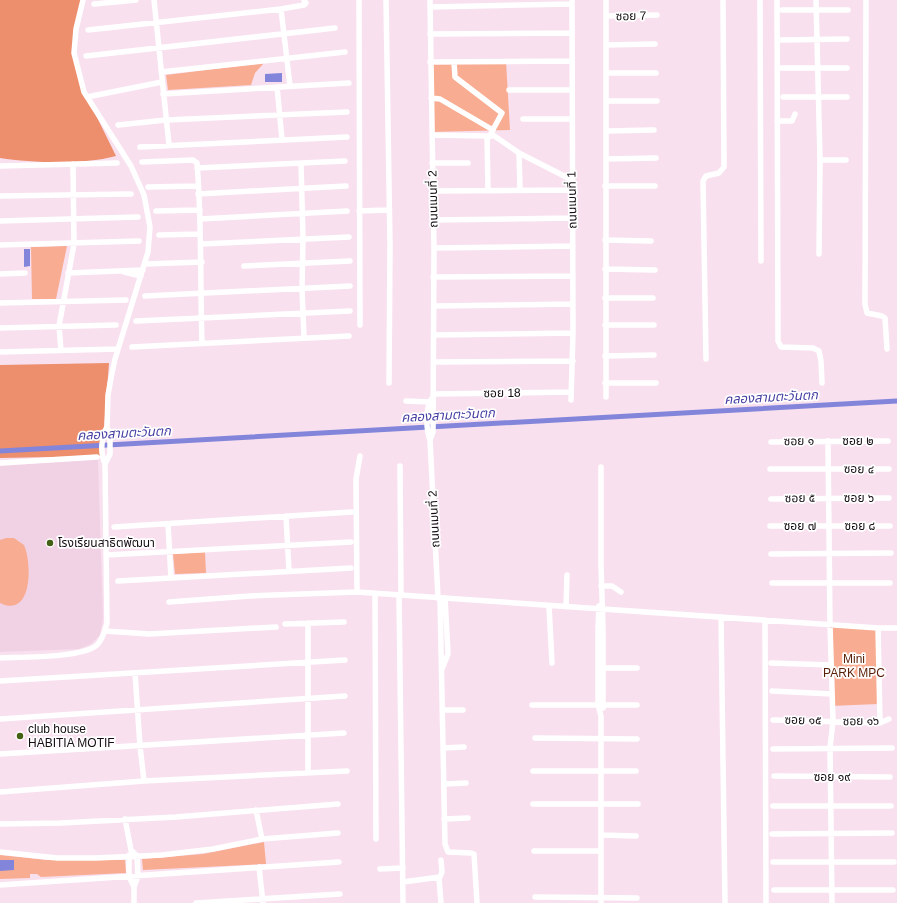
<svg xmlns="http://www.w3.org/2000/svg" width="897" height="903" font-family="Arial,'Noto Sans Thai',sans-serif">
	<rect width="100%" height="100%" fill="#f8e0ef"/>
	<!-- built -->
	<path fill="#f1d2e5" d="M98 459 103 619 100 635 91 644 79 649 0 652V466Z"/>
	<!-- green -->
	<path fill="#f8ac91" d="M506 61 510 130 431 132 430 63Z
		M264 63 255 73 251 85 168 90 166 75Z
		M67 246 56 299H32L31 247Z
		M6 538H14L24 545C32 562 33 619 0 603V540Z
		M205 552 206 573 175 574 173 554Z
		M830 626 876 628 878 704 830 706Z
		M264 842 266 864 143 870 142 859 203 854Z
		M0 855 47 860H125L126 873 41 877 37 874H30V878L0 879Z"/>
	<!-- forest -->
	<path fill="#ed8e6c" d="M0 0H83L74 53 87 97 116 156C82 165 34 163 0 158Z
		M109 363 102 456 0 458V365Z"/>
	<!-- water -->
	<path fill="#8285da" d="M282 73V82H265V74Z
		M24 249H30V266L24 267Z
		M0 860H14V870L0 871Z"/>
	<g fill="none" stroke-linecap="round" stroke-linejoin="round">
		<!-- canal -->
		<path stroke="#8285da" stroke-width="5" d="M0 451 897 401"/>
		<!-- street -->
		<path stroke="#fff" stroke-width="5.5" d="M83 0 76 29 74 53 84 92 131 166 144 195 150 227 148 252 115 359 111 378 108 395 107 427 110 435V454L105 464
			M154 0 169 145
			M359 0 360 325
			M386 0 390 245 389 383
			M430 0 434 248 433 432 430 440
			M760 0 761 261
			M777 0 778 341 781 347 813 348 819 351 821 361 822 383
			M816 0 820 160 819 254
			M866 0 865 304 867 313 882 316 885 318 887 349
			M94 4 136 0
			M430 7 572 4
			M281 9 290 86
			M782 10H848
			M606 16 657 15
			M88 30 281 9 304 5 306 3 304 0
			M430 34 572 33
			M781 40 847 39
			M606 45 655 44
			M86 56 335 28
			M430 62 571 61
			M454 62 455 77 502 113 490 135
			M780 68H847
			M161 72 345 52
			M606 73H656
			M277 87 282 139
			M509 90H572
			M163 94 349 83
			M87 97 162 82
			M783 97H847
			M431 98 440 99 493 130
			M607 101H657
			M523 119H572
			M777 121H792L795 114
			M118 125 166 120 347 112
			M607 131 654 130
			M432 135 487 136 488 191
			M489 137 493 135 519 153 520 190
			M140 147 347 137
			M519 153 572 180
			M606 159 656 158
			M820 160H846
			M142 162 193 160 197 163C202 223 200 283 202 343
			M432 163H468
			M301 164 303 238 302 289 304 338
			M0 166 117 163
			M197 168 345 161
			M605 186H655
			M148 187 197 186
			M432 191 572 190
			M198 194 346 186
			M0 196 131 194
			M156 211 200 210
			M359 211 388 210
			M200 219 347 211
			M433 220 572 218
			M0 221 138 217
			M159 235 200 234
			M605 240 651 241
			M201 244 349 237
			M0 245 139 241
			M434 248 573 246
			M145 264 202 262
			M244 266 350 261
			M605 269 655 270
			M124 272 141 276
			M68 273 143 270
			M0 274 25 273
			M433 277 573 276
			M145 296 350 286
			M605 298H653
			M0 303 126 300
			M434 306 573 304
			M136 321 350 311
			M605 325H654
			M0 328 116 325
			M434 335 573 333
			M132 347 349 336
			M61 350 59 326 74 244 73 164
			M0 352 118 349
			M605 356 654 355
			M706 359 703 181 706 176 719 173 724 167 723 0
			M434 362 573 361
			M605 383H656
			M433 394 571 392
			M606 397V0
			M432 398C425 408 426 429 430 440L438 598
			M571 400 573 333 572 0
			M406 401 431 402
			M107 432 132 433
			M828 441 830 625 833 721 830 748 832 903
			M771 442 888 441
			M0 463 97 457
			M400 466 401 595
			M601 467V565L603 628
			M770 469H889
			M771 499 889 498
			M286 516 289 571
			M168 524 171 578
			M770 526H890
			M114 527 352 512
			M771 554 891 553
			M106 555 351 542
			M118 581 351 568
			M772 583H890
			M601 586H612L621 592
			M357 592 356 479 360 456
			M375 594 376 839
			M399 595 403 903
			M440 598 445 844 448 852 471 853 474 854 477 903
			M169 602 250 596 357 592 878 628H897
			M549 606 552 663
			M566 607 567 575
			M721 617 725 903
			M765 620 766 903
			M285 624 344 622
			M598 628 599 606
			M878 628 880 723
			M105 631 149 634 276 627
			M598 631V705L601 716V903
			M0 658C21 657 83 658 97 645 103 639 105 630 107 623L105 464C100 453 101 437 107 427
			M771 663 831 665
			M604 668H637
			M442 669 448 654 445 598
			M135 673 140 746 144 781
			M0 681 345 660
			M772 691 832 694
			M532 705H637
			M603 708V631
			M442 710H463
			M0 719 345 696
			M773 720 880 723 889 719
			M535 738 637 739
			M443 748 464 747
			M773 749 892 748
			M0 754 344 733
			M533 771H636
			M308 773V623
			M774 776 890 777
			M444 784 466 783
			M0 792 144 781 347 771
			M533 804H638
			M773 806H891
			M256 810 262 839
			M125 819 131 850 137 856 138 876 134 887V903
			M444 819 468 818
			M0 824 61 823 176 817 338 804
			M772 834 892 833
			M602 835 636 836
			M534 851H601
			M0 852 57 858H96L162 855 213 849 262 839 338 833
			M129 855V876L134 887
			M773 862H894
			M259 867 263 903
			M380 869 403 868
			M439 878 441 903
			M403 882 440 877 442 872 441 860
			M0 885 339 862
			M774 890H893
			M535 897 637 898
			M196 903 340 894"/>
	</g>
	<!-- markers -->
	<g fill="#436115" stroke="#fff" stroke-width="1.5">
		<circle cx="50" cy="543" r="4"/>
		<circle cx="20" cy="736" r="4"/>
	</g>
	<g text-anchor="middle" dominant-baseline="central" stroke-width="3.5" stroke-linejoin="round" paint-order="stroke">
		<!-- street labels -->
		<g font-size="12" fill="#150d12" stroke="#fff">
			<text transform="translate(631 16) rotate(-1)">ซอย 7</text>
			<text transform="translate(433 199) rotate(-91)">ถนนเมนที่ 2</text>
			<text transform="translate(572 200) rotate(-91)">ถนนเมนที่ 1</text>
			<text transform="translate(502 393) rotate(-1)">ซอย 18</text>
			<text transform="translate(799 441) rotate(-1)">ซอย ๑</text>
			<text x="858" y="441">ซอย ๒</text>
			<text transform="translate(859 469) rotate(1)">ซอย ๔</text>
			<text transform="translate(800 498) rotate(-1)">ซอย ๕</text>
			<text x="859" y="498">ซอย ๖</text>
			<text transform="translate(434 519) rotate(-93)">ถนนเมนที่ 2</text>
			<text x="800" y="526">ซอย ๗</text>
			<text x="860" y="526">ซอย ๘</text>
			<text transform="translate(803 720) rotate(1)">ซอย ๑๕</text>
			<text transform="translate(861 721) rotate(-1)">ซอย ๑๖</text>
			<text x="832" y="777">ซอย ๑๙</text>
		</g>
		<!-- poi labels -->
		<g font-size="12" fill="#150d12" stroke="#fff" text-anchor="start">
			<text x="58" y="543">โรงเรียนสาธิตพัฒนา</text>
			<text x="28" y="729">club house<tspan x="28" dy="14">HABITIA MOTIF</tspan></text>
		</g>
		<!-- park labels -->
		<g font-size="12" fill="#5a1f07" stroke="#fff">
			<text x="854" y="659">Mini<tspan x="854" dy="14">PARK MPC</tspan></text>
		</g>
		<!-- water labels -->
		<g font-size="13" font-style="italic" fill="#453ea2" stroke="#fff">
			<text transform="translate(771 397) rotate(-3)">คลองสามตะวันตก</text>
			<text transform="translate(448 415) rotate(-3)">คลองสามตะวันตก</text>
			<text transform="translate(124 433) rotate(-3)">คลองสามตะวันตก</text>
		</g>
	</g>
</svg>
